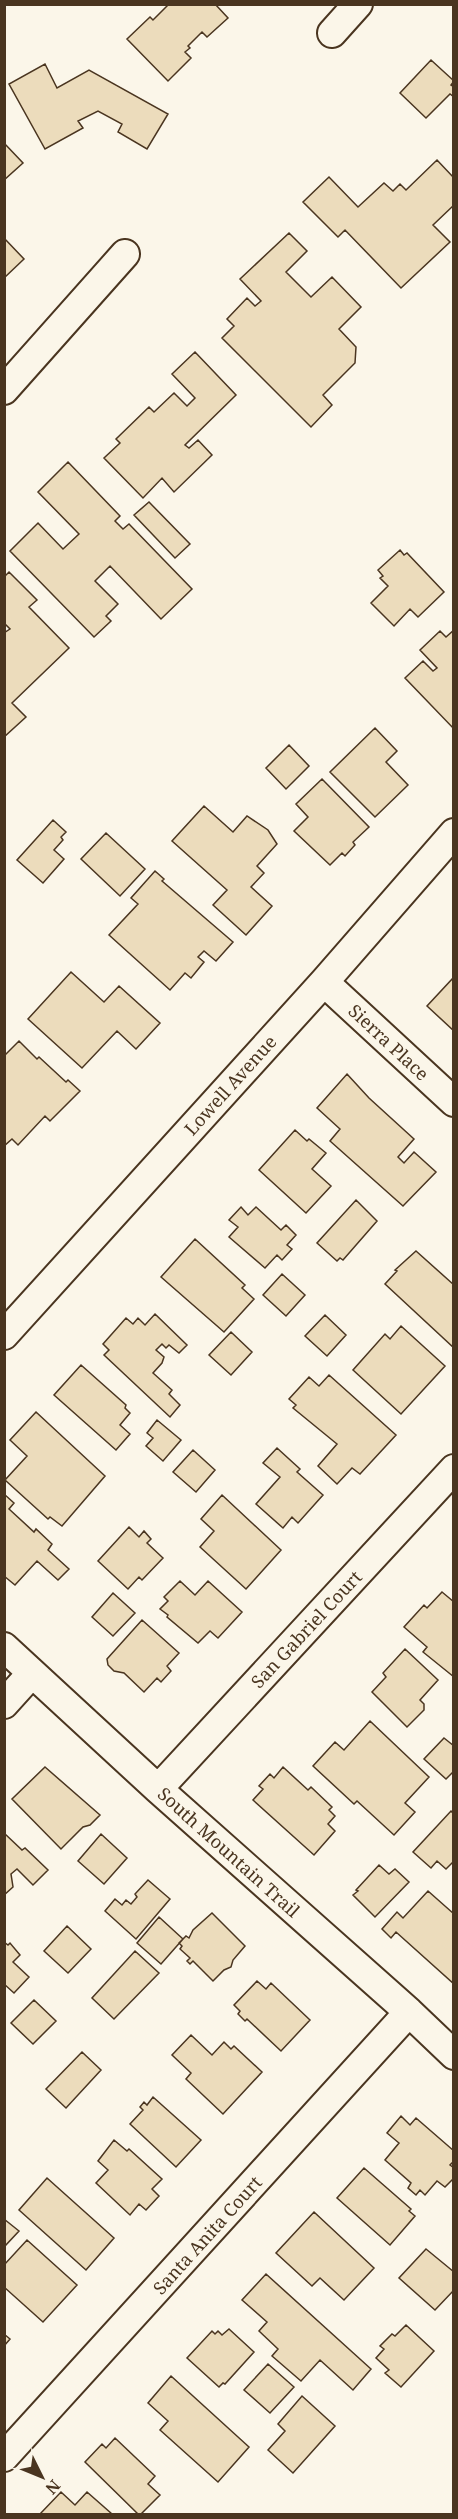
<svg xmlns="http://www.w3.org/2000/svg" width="458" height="2519" font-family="'Noto Serif',serif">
	<rect width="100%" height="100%" fill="#fbf6e9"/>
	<!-- building -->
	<path fill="#ecdcbc" stroke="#4a3520" stroke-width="1.5" d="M169 4H215L228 18 207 37 202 32 188 46 190 48 185 52 191 58 168 81 127 39 150 17 153 20Z
		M431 60 454 81 451 85 454 87V97L450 94 426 118 400 93Z
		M45 64 57 88 89 70 168 114 147 149 118 132 122 124 98 111 78 121 83 128 45 149 9 84Z
		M4 143 23 163 4 180Z
		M437 160 454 178V205L433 225 450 242 401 288 345 230 338 237 303 202 329 177 358 207 384 183 393 191 400 184 406 190Z
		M289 233 307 251 286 272 311 297 332 277 361 307 339 329 356 347 355 363 323 395 332 405 311 427 222 338 234 326 227 319 247 298 255 306 261 301 240 279Z
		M4 238 24 259 4 278Z
		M195 352 236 395 185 445 189 448 198 440 212 455 174 492 162 478 143 498 104 458 120 443 116 439 149 407 154 412 174 393 187 406 195 398 172 374Z
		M68 462 120 516 115 521 123 529 129 524 192 589 161 619 110 566 95 581 118 604 106 616 111 621 94 637 10 551 38 523 63 549 79 534 38 492Z
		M149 502 190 544 175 558 134 515Z
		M400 550 404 555 407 553 444 592 418 617 410 609 394 626 371 603 388 586 380 578 383 576 378 570Z
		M9 572 37 600 29 607 69 648 12 703 26 717 4 737V633L10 629 4 623V577Z
		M454 630V729L405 678 423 661 433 671 437 668 420 650 440 631 446 637Z
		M375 728 397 751 386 762 408 785 375 817 330 772Z
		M289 745 309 766 286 789 266 768Z
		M322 779 369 827 353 842 355 845 345 856 342 853 330 865 294 831 308 817 296 804Z
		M204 806 233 832 247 816 268 830 277 844 257 866 264 873 251 887 272 906 246 935 213 905 227 890 172 841Z
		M53 820 66 832 61 837 63 840 54 850 64 859 43 883 17 860Z
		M106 833 145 869 120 896 81 859Z
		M155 871 164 879 162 881 233 942 216 961 204 951 198 957 204 962 191 978 185 973 170 990 109 935 138 904 131 898Z
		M71 972 104 1002 119 986 160 1023 136 1049 117 1031 82 1068 28 1019Z
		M454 977V1031L427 1006Z
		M19 1041 37 1059 39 1057 66 1082 68 1080 80 1091 50 1121 45 1116 18 1145 12 1139 4 1146V1056Z
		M347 1074 369 1098 414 1139 398 1157 404 1163 414 1152 436 1172 403 1206 330 1141 340 1129 317 1108Z
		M295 1130 307 1141 309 1139 326 1153 312 1169 331 1186 306 1213 259 1170Z
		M356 1200 377 1221 343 1260 340 1258 337 1261 317 1243Z
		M241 1207 248 1215 256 1207 281 1230 286 1225 296 1235 287 1245 292 1249 282 1260 277 1255 265 1268 229 1237 238 1227 229 1220Z
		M195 1239 245 1285 242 1288 254 1299 224 1332 161 1277Z
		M416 1251 454 1285V1348L385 1284 397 1271 395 1270Z
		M282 1274 305 1295 286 1316 263 1295Z
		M155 1314 187 1345 179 1353 169 1345 166 1348 162 1344 156 1350 164 1357 162 1363 153 1373 172 1390 169 1394 180 1405 170 1417 104 1355 109 1350 103 1344 126 1318 133 1324 138 1318 145 1325Z
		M325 1315 346 1335 327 1356 305 1336Z
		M401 1326 445 1366 401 1414 353 1370 385 1334 390 1339Z
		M231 1332 252 1352 231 1375 209 1355Z
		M81 1365 126 1405 125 1408 130 1413 120 1425 130 1434 116 1450 54 1395Z
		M329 1375 396 1435 360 1474 352 1468 337 1484 318 1466 337 1444 293 1408 296 1405 289 1399 309 1377 319 1386Z
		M36 1412 105 1476 62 1526 50 1517 48 1519 5 1480 27 1456 10 1440Z
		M157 1420 181 1440 163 1461 146 1446 153 1438 147 1433Z
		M277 1448 300 1469 297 1472 323 1495 298 1523 292 1517 283 1528 256 1504 280 1477 263 1463Z
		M193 1450 215 1470 196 1492 173 1472Z
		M4 1494 14 1503 9 1509 34 1532 36 1529 52 1544 48 1550 69 1569 58 1580 37 1561 15 1585 4 1576Z
		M222 1495 281 1550 246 1589 200 1547 214 1531 201 1519Z
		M129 1527 139 1537 144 1531 151 1539 147 1543 163 1558 142 1580 139 1577 128 1589 98 1561Z
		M180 1581 195 1595 208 1581 242 1612 218 1638 210 1631 198 1643 167 1617 168 1615 160 1609 168 1601 164 1597Z
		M442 1592 454 1602V1677L423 1652 427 1647 404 1627 424 1605 427 1608Z
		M113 1593 135 1613 113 1636 92 1617Z
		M142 1620 179 1653 167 1666 171 1671 161 1682 157 1678 144 1692 124 1673 114 1671 108 1665 107 1659Z
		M405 1649 438 1680 420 1700 424 1704V1710L407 1727 372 1692 386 1677 383 1673Z
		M370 1721 429 1777 405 1803 415 1812 394 1835 357 1801 354 1804 313 1766 335 1742 344 1750Z
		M444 1738 454 1746V1771L446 1779 424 1759Z
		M45 1767 100 1815 90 1825 83 1827 61 1849 12 1799Z
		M283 1767 308 1790 311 1787 332 1807 329 1810 335 1816 328 1824 335 1831 314 1855 253 1800 263 1789 259 1786 270 1774 274 1778Z
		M451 1811 454 1814V1861L446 1869 437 1861 431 1868 413 1852Z
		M4 1833 22 1850 25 1848 48 1870 33 1885 17 1869 11 1874 13 1887 4 1895Z
		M101 1834 127 1858 104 1884 78 1861Z
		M379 1865 389 1874 395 1869 409 1882 375 1917 353 1895 358 1891 356 1890Z
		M148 1880 170 1899 136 1939 105 1911 115 1899 122 1905 126 1900 131 1904 137 1897 135 1894Z
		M428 1891 454 1914V1984L396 1932 391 1938 382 1929 397 1912 403 1918Z
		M212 1913 245 1946 233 1960 231 1967 224 1970 213 1981 193 1961 190 1964 187 1961 190 1958 180 1949 182 1946 179 1943 186 1936 189 1938 193 1930Z
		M159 1917 183 1939 161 1964 137 1943Z
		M67 1926 91 1949 68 1973 44 1951Z
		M4 1942 8 1945 10 1943 20 1955 13 1962 29 1977 14 1993 4 1984Z
		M135 1951 159 1973 114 2019 92 1998Z
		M257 1981 266 1989 271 1983 310 2020 281 2051 247 2019 245 2021 238 2014 240 2011 234 2005Z
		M34 2000 56 2021 33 2044 11 2023Z
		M191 2035 212 2055 224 2042 231 2049 234 2046 262 2072 223 2114 186 2079 191 2073 172 2055Z
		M82 2052 101 2070 66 2108 46 2089Z
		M153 2097 201 2140 176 2167 130 2124 143 2110 140 2107 144 2102 147 2105Z
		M401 2116 410 2125 416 2118 454 2151V2161L450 2165 454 2168V2178L445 2187 437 2181 425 2195 420 2190 416 2195 408 2188 411 2183 385 2160 399 2143 387 2133Z
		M114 2140 127 2151 129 2149 162 2179 152 2189 159 2196 146 2210 139 2204 130 2215 96 2183 108 2170 98 2161Z
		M364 2168 411 2209 409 2211 415 2216 390 2245 337 2198Z
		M47 2178 114 2238 86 2270 19 2210Z
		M314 2212 374 2268 344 2300 320 2278 312 2286 276 2253Z
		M4 2219 19 2231 4 2247Z
		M27 2240 77 2285 43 2322 4 2287V2265Z
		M426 2249 454 2272V2290L435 2310 399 2278Z
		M266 2274 371 2369 353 2390 320 2360 301 2381 272 2356 278 2349 259 2331 267 2322 242 2300Z
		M406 2325 434 2351 401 2387 385 2373 389 2370 376 2358 384 2349 380 2346 392 2334 395 2336Z
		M229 2329 254 2352 225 2384 223 2383 219 2387 187 2358 212 2331 215 2334 218 2331 222 2335Z
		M4 2334 10 2339 4 2346Z
		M268 2364 294 2387 270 2413 244 2390Z
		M171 2376 249 2447 218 2482 160 2430 168 2421 148 2403Z
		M302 2396 335 2426 293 2473 268 2450 285 2431 278 2424Z
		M115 2438 155 2476 148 2484 160 2495 141 2514H138L85 2462 102 2444 106 2448Z
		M61 2492 75 2505 87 2492 112 2514H40Z"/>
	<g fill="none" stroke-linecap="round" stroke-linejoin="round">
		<!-- street casing -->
		<g stroke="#4a3520" stroke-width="32">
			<path id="street" d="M332 33 358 4
				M4 390 125 254
				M324 982 454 1102
				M4 1335 324 982 454 833
				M4 1647 158 1789 409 2012 454 2055
				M4 1704 32 1673
				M158 1789 454 1469
				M4 2457 409 2012"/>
		</g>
		<!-- street -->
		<use href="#street" stroke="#fbf6e9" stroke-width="28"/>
	</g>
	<g text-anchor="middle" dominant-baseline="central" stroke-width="4.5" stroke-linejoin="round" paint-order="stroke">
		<!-- street labels -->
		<g font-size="18" fill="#4a3520" stroke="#fbf6e9">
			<text transform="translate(389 1042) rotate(43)">Sierra Place</text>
			<text transform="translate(230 1085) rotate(-48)">Lowell Avenue</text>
			<text transform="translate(306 1629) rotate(-47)">San Gabriel Court</text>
			<text transform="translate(229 1852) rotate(42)">South Mountain Trail</text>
			<text transform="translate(207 2235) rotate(-48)">Santa Anita Court</text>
		</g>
	</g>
	<!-- border -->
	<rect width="458" height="2519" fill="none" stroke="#4a3520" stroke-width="12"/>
	<!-- north arrow -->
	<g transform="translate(42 2477) rotate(133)" stroke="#fbf6e9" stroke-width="4.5" paint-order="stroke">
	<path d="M0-4.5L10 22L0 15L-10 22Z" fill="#4a3520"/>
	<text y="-9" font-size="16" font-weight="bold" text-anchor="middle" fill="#4a3520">N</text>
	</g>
</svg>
